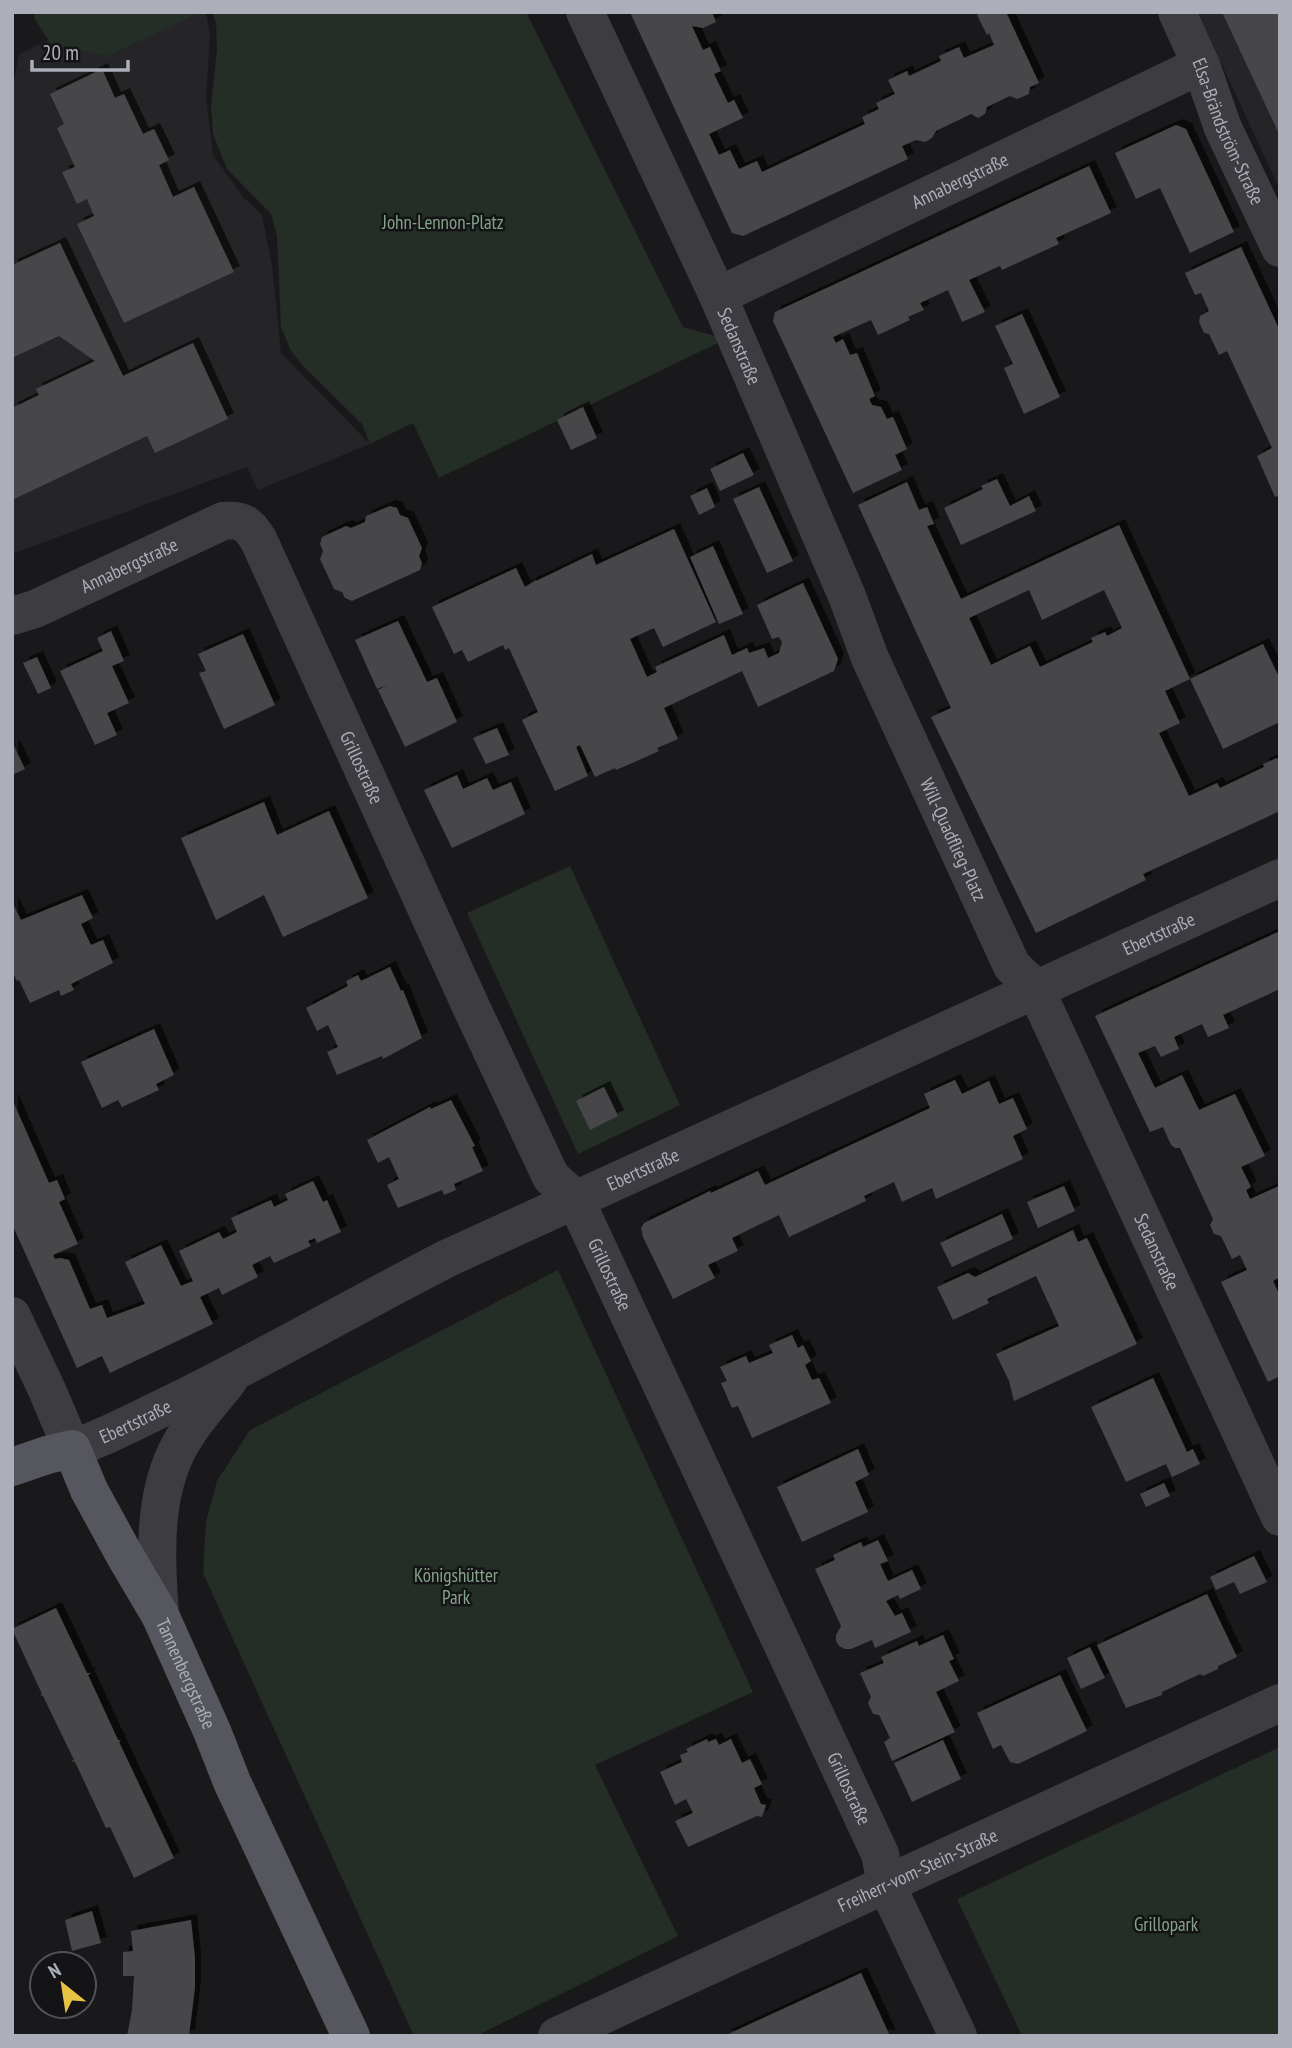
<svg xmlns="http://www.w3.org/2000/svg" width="1292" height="2048" font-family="'PT Sans Narrow',sans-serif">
	<defs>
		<filter id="shadow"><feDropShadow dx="6" dy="-6" stdDeviation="0" flood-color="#0009"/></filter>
	</defs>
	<rect width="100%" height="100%" fill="#19191b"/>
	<!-- built -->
	<path fill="#252528" d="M109 12H206L210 35 206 97 213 155 243 197 262 215 272 265 281 353 370 444 258 490 247 467 12 554V92L19 54Z
		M1198 12H1280V190L1223 67Z"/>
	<!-- green -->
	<path fill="#252d27" d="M35 12H202L107 56 51 44 34 18Z
		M212 12H526L683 327 726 339 439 478 413 423 370 444 362 424 303 366 291 351 281 327 277 236 271 214 227 169 213 134 211 107 217 49 216 23Z
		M570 866 680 1105 578 1154 467 913Z
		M558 1270 753 1692 595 1765 678 1936 476 2036H414L203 1573 206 1522 217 1481 250 1430Z
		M1280 1747V2036H1022L957 1899Z"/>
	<!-- building -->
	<path fill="#46464a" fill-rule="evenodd" filter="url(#shadow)" d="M630 12H712L716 22 703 28 692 26 703 50 710 47 721 71 714 74 728 103 734 100 743 118 709 134 719 155 730 150 739 169 757 161 762 172 865 124 862 117 879 109 876 103 895 94 888 80 907 71 909 76 941 61 939 56 959 47 964 58 994 45 989 33 987 35 977 15 983 12H1006L1039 83 1030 87 1029 94 1017 99 1010 96 987 107 985 114 978 118 971 114 936 131 932 138 925 142 916 140 902 146 908 159 743 236 732 233Z
		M1222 12H1280V136L1236 42Z
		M102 69 115 98 124 94 143 134 154 129 169 160 159 165 173 197 194 187 234 272 124 323 77 224 94 216 87 199 77 204 62 172 75 167 57 128 64 124 50 94Z
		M1176 125 1186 129 1234 232 1190 253 1160 188 1136 199 1115 153Z
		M1089 166 1111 213 1056 238 1059 244 1002 270 1000 266 969 280 985 312 962 322 948 290 920 303 924 310 908 317 910 320 878 335 871 320 833 337 836 343 843 339 850 355 857 353 875 396 869 399 872 405 881 407 887 419 893 417 907 449 895 455 902 470 853 493 773 321 775 312Z
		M60 243 123 376 193 343 228 419 155 453 147 436 12 500V408L39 395 36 389 95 361 59 336 14 357 12 354V265Z
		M1241 247 1280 331V495L1275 497 1257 456 1272 448 1227 351 1219 355 1209 334 1204 333 1199 322 1200 316 1209 311 1201 293 1195 295 1185 273Z
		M1022 314 1060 397 1024 414 1004 368 1013 364 995 326Z
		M583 407 597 438 571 450 557 420Z
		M743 453 754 475 720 491 710 469Z
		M997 479 1010 506 1029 496 1036 511 961 545 944 508 983 489 981 486Z
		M907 482 919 510 927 507 934 524 927 526 961 599 1119 525 1190 679 1263 644 1280 679V722L1223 749 1190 679 1165 691 1180 723 1159 733 1189 796 1217 783 1220 788 1264 767 1263 764 1277 758 1280 761V811L1143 874 1146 880 1036 933 931 717 951 708 858 505ZM1029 590 1042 620 1104 590 1122 628 1107 636 1105 632 1091 638 1093 642 1040 667 1030 646 991 665 969 618Z
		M759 487 793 561 767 573 733 499Z
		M707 488 715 507 699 515 690 496Z
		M390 506 397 508 400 515 408 518 422 548 419 556 422 563 420 570 352 601 345 598 342 592 334 589 320 559 323 551 320 544 322 537 346 526 351 528 365 522 366 516Z
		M674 529 716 622 663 647 654 628 630 639 647 677 657 672 655 667 724 635 732 655 747 648 749 653 764 648 768 658 779 653 782 642 779 637 772 639 757 605 803 583 838 659 834 671 758 707 742 671 664 708 678 739 657 748 659 751 637 761 616 770 615 768 595 777 580 745 576 747 588 776 555 791 522 720 538 712 509 648 505 650 503 645 468 662 462 650 454 654 432 607 516 568 525 587 536 580V581L592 554 596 565Z
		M713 546 743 614 719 624 690 557Z
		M398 621 427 682 437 678 457 722 405 747 378 690 387 685 377 689 355 640Z
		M111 631 124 661 112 666 129 703 107 713 117 735 95 745 60 671 103 651 97 638Z
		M243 634 275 705 224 729 199 673 206 671 198 654Z
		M37 657 51 688 38 694 23 663Z
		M497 728 509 755 486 764 473 738Z
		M14 746 25 769 12 775V747Z
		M457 775 463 789 487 778 493 790 511 782 525 814 452 848 424 790Z
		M264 802 277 835 329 811 368 898 283 937 264 895 216 920 181 838Z
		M82 895 93 918 81 924 91 945 103 940 113 963 71 984 74 990 61 996 59 990 30 1003 19 980 17 981 12 971V902L21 920Z
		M1280 931V989L1223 1015 1229 1028 1208 1037 1202 1024 1174 1037 1179 1049 1161 1057 1155 1046 1138 1053 1155 1088 1182 1075 1199 1110 1235 1094 1265 1156 1241 1167 1251 1187 1246 1190 1250 1199 1279 1186 1280 1277 1273 1281 1280 1296V1376L1268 1382 1221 1282 1247 1270 1240 1255 1232 1259 1221 1236 1214 1234 1210 1225 1213 1219 1180 1148H1175L1171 1145 1163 1127 1150 1132 1095 1016Z
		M390 967 401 991 403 990 422 1038 383 1059 382 1056 337 1075 327 1052 338 1047 328 1025 317 1031 306 1008 348 986 346 981 358 975 361 981Z
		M154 1029 174 1075 156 1084 159 1090 122 1107 118 1100 102 1108 81 1062Z
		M955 1080 962 1094 989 1081 999 1104 1013 1098 1027 1129 1013 1136 1023 1159 936 1199 932 1188 902 1202 894 1182 864 1196 866 1201 789 1237 779 1215 732 1238 738 1251 708 1265 715 1278 673 1299 643 1237 641 1228 644 1223 710 1191 711 1193 758 1171 765 1185 930 1108 924 1094Z
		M604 1087 618 1116 590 1130 576 1101Z
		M12 1099 49 1183 57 1180 65 1199 59 1202 78 1244 53 1255 55 1259 60 1258 69 1260 90 1309 102 1305 107 1318 145 1304 125 1262 161 1245 181 1286 193 1281 179 1251 219 1232 223 1239 237 1232 231 1218 271 1200 274 1207 288 1200 285 1194 313 1181 323 1202 327 1200 341 1232 317 1243 315 1238 308 1241 311 1246 274 1263 270 1256 252 1265 258 1277 222 1295 219 1288 200 1297 213 1324 110 1373 102 1356 77 1368 12 1224Z
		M451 1100 475 1146 472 1147 483 1171 454 1184 456 1190 444 1195 442 1190 398 1208 387 1185 399 1179 389 1157 378 1163 367 1140 430 1107 431 1109Z
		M1064 1186 1075 1211 1038 1228 1027 1202Z
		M1002 1214 1013 1239 952 1267 940 1243Z
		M1073 1230 1078 1242 1087 1238 1137 1344 1014 1401 1009 1381 996 1354 1059 1326 1036 1276 987 1299 989 1303 953 1320 937 1287 968 1273 975 1277Z
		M792 1335 798 1348 803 1345 811 1361 805 1365 812 1380 819 1378 831 1403 752 1438 738 1406 732 1408 721 1383 727 1381 720 1367 746 1356 749 1363 773 1353 769 1345Z
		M1153 1378 1187 1452 1193 1449 1200 1464 1172 1477 1166 1464 1126 1482 1091 1407Z
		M858 1449 869 1475 855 1482 868 1512 802 1542 777 1487Z
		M1164 1483 1170 1496 1146 1507 1140 1494Z
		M878 1540 888 1561 880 1564 888 1581 912 1570 921 1589 900 1599 898 1595 886 1601 895 1616 902 1613 911 1632 875 1648 872 1640 851 1649H845L839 1646 836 1641V1635L841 1626 815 1569 835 1560 833 1555 861 1542 863 1547Z
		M1254 1556 1267 1582 1240 1594 1234 1582 1216 1590 1210 1577Z
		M1207 1594 1237 1657 1218 1666V1669L1203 1676 1200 1674 1162 1692V1695L1126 1708 1097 1645Z
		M56 1608 87 1673H91L88 1675 118 1740H121L119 1742 174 1858 134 1878 110 1827 106 1828 75 1762 71 1761 74 1760 43 1696 40 1695 42 1694 12 1629Z
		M943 1635 954 1659 949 1661 959 1681 936 1692 955 1732 892 1761 884 1742 890 1738 879 1715 873 1714 868 1703 871 1697 860 1673 884 1663 881 1657 917 1641 919 1646Z
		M1090 1647 1105 1678 1081 1689 1067 1658Z
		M1060 1675 1087 1731 1018 1764 1010 1762 1001 1745 993 1749 977 1713Z
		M707 1739 708 1742 716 1739 719 1745 731 1739 742 1763 750 1759 762 1784 754 1788 761 1804 766 1805 762 1817 757 1816 688 1847 675 1821 693 1813 686 1799 675 1805 660 1772 682 1762 680 1755 688 1752 686 1749Z
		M943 1740 961 1779 912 1802 894 1763Z
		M92 1911 101 1943 72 1951 65 1920Z
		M191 1920 195 1958V1987L189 2036H127L132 2010 134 1976H123V1952L133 1951 131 1931Z
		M861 1973 890 2036H826L825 2034 821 2036H724Z"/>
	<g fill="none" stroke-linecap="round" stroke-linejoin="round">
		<!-- minor -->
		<g stroke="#3c3c41" stroke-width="38">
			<path id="s1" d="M585 12 718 296 847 596 870 658 1012 966 1035 988 1280 1517"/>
			<path id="s2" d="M1177 12 1201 65 1223 128 1280 248"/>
			<path id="s3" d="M718 296 1201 65"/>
			<path id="s4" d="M12 616 35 609 223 521C243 519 249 524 259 541L473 1011 551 1177 575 1199 880 1854 886 1884 958 2036"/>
			<path id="s5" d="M12 1316 47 1390 72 1449C109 1436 143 1417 179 1400 270 1355 358 1304 448 1258L1280 878"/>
			<path d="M160 1615C156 1554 151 1485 188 1432 200 1414 215 1398 228 1381"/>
			<path id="s6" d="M557 2036 1280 1703"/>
		</g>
		<!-- major -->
		<path stroke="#56575e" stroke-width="38" id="s7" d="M12 1467 47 1455 72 1449 89 1490 124 1554 160 1615 212 1731 232 1782 351 2036"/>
	</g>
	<g text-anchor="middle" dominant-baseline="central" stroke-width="5" stroke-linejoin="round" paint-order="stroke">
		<!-- street labels -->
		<g font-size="19" fill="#acaeb9" stroke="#141416">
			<text stroke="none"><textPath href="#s2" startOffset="130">Elsa-Brändström-Straße</textPath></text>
			<text stroke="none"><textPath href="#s3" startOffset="268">Annabergstraße</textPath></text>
			<text stroke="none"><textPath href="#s1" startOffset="368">Sedanstraße</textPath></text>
			<text stroke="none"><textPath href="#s4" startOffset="128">Annabergstraße</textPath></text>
			<text stroke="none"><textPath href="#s4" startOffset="525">Grillostraße</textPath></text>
			<text stroke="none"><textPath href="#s1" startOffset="906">Will-Quadflieg-Platz</textPath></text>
			<text stroke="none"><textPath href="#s5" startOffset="1349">Ebertstraße</textPath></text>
			<text stroke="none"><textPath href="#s5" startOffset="782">Ebertstraße</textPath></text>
			<text stroke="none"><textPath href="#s1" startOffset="1368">Sedanstraße</textPath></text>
			<text stroke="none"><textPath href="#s4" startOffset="1092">Grillostraße</textPath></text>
			<text stroke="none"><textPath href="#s5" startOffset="215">Ebertstraße</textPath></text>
			<text stroke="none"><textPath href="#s7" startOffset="315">Tannenbergstraße</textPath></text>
			<text stroke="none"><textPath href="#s4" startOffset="1659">Grillostraße</textPath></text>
			<text stroke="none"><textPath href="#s6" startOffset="397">Freiherr-vom-Stein-Straße</textPath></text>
		</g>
		<!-- park labels -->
		<g font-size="19" fill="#84a38a" stroke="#141416">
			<text x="443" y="222">John-Lennon-Platz</text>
			<text x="456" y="1575">Königshütter<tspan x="456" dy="22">Park</tspan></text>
			<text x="1166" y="1924">Grillopark</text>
		</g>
	</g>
	<!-- border -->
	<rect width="1292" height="2048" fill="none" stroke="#acaeb9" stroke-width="28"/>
	<!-- north arrow -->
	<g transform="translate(63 1985) rotate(330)"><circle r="33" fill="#141416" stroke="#515257" stroke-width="2"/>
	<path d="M0-5L12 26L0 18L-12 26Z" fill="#e6c345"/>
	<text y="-10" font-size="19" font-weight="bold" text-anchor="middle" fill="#acaeb9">N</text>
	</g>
	<!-- scale -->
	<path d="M32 60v10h96v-10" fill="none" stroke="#acaeb9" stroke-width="3.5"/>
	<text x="42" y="60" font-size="21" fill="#acaeb9" stroke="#141416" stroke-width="5" paint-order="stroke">20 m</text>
</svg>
